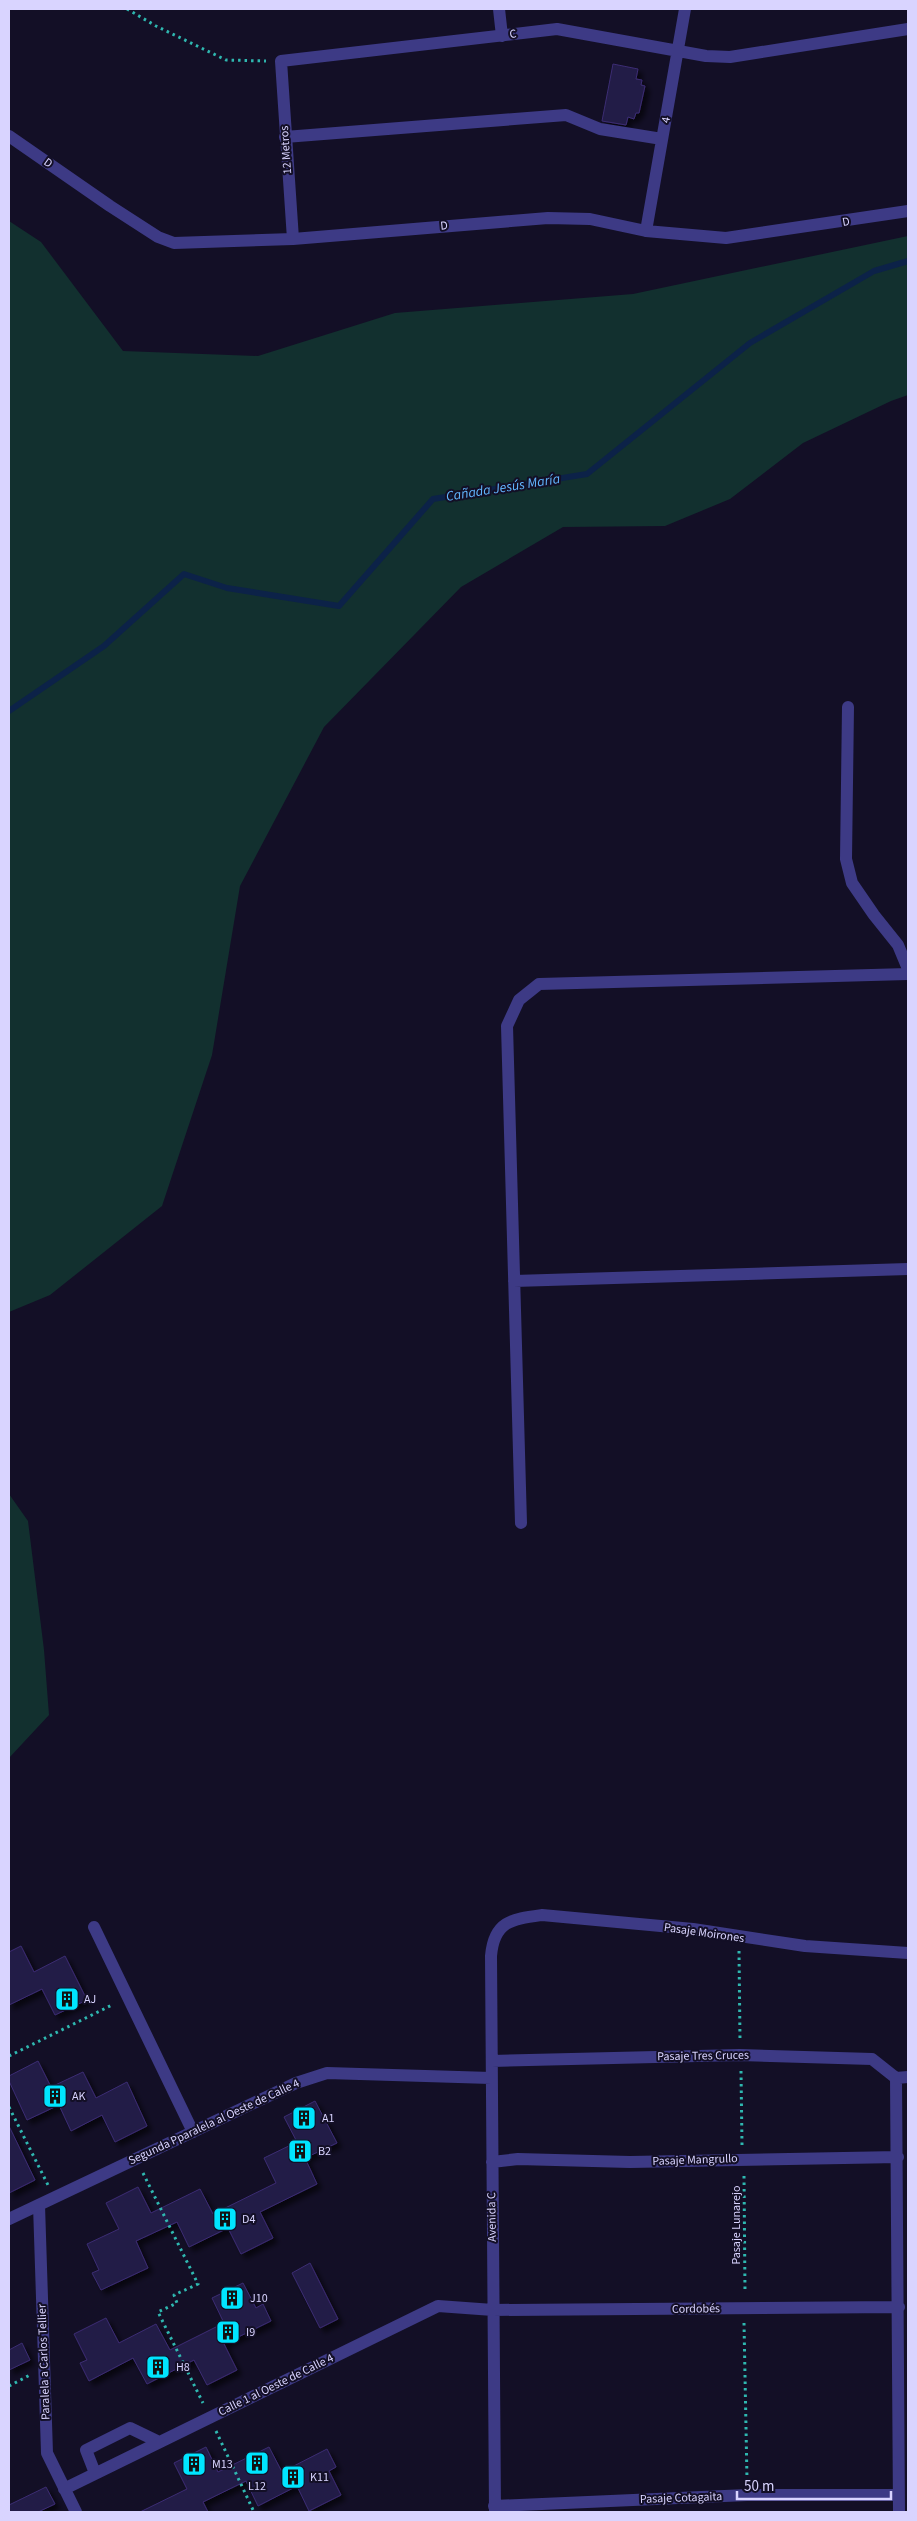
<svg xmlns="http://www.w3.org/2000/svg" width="917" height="2521" font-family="'Source Sans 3',sans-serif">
	<defs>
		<filter id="shadow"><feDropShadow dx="4.5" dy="4.5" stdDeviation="2.5" flood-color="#0009"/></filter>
	</defs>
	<rect width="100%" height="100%" fill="#130f26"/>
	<!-- green -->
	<path fill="#12302f" d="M9 221 41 242 123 351 258 356 395 313 633 294 908 236V395L891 401 803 443 730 499 665 526 563 527 461 587 324 727 240 886 212 1055 162 1206 50 1295 9 1312Z
		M9 1494 28 1521 44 1650 49 1715 9 1758Z"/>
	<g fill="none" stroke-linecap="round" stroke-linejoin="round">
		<!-- stream -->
		<path stroke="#0c2248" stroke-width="6" d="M9 711 104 646 184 574 227 588 339 606 433 499 587 474 750 343 874 271 908 261"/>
	</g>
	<!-- building -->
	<path fill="#241b47" stroke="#3b2d73" filter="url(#shadow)" d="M613 64 638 69 636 79 642 80 641 85 645 86 639 113H636L634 119 628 117 626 125 602 121Z
		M21 1946 34 1972 65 1956 87 2000 55 2015 42 1989 9 2005V1952Z
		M38 2061 51 2087 83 2072 96 2098 127 2082 147 2126 115 2142 102 2115 71 2131 59 2105 27 2120 9 2081V2076Z
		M315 2101 337 2143 305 2158 317 2184 260 2212 273 2238 241 2254 228 2228 189 2247 177 2222 136 2241 148 2268 101 2290 92 2273 99 2270 87 2244 119 2229 106 2203 138 2187 151 2213 200 2189 213 2214 276 2183 264 2158 297 2142 284 2117Z
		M9 2126 35 2180 9 2193Z
		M310 2263 338 2319 320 2328 292 2273Z
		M243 2283 256 2308 263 2304 271 2321 224 2344 237 2370 207 2385 194 2360 147 2384 133 2358 89 2381 80 2363 87 2360 74 2334 106 2318 119 2343 156 2324 170 2350 224 2323 212 2298Z
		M22 2343 30 2360 9 2370V2350Z
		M206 2447 218 2472 269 2447 282 2472 327 2449 336 2467 329 2471 341 2495 309 2511 297 2486 258 2506 246 2481 203 2502 208 2512H140L187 2489 174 2463Z
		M46 2487 55 2504 38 2512H9V2505Z"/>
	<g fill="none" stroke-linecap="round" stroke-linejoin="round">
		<!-- path -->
		<path stroke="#2fb8b0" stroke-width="3" stroke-dasharray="2.5 4" stroke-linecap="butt" d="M127 9 156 26 226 60 266 61
			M739 1951 740 2040
			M9 2056 112 2005
			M741 2071 742 2145
			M9 2107 48 2185
			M143 2173 198 2284 174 2295 177 2303 158 2312 203 2403
			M744 2176 745 2292
			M744 2323 747 2480
			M9 2386 30 2375
			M216 2431 254 2512"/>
		<!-- minor -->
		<path stroke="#3d3a85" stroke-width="12" d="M499 9 502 36
			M9 136 110 206 158 237 174 243 293 239 548 218 590 219 646 231 726 238 908 211
			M285 137 566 115 600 129 662 139
			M646 231 685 9
			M293 239 281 61 557 29 706 56 730 57 908 29
			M848 707 846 859 852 883 874 915 898 945 908 969
			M514 1281 908 1269
			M521 1523 507 1026 519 1000 539 984 908 974
			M94 1927 193 2132
			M492 2061 740 2055 872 2059 896 2078 908 2077
			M896 2078 899 2512
			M492 2162 518 2159 630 2162 898 2157
			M39 2205 47 2453 76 2512
			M9 2219 296 2083 327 2073 491 2078
			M95 2473 86 2450 130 2428 159 2442
			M64 2489 438 2306 493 2310 899 2307
			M494 2506 747 2495H898
			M495 2512 491 1956C494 1921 512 1919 542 1915L693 1929 805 1946 908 1953"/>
	</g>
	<!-- icons -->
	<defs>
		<g id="building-square" transform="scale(1.25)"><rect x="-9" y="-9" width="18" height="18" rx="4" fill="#00e5ff" stroke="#130f26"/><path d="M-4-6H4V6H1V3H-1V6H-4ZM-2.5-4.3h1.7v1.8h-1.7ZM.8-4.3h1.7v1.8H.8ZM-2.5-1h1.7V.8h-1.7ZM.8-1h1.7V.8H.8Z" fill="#111"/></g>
	</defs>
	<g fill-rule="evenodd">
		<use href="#building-square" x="67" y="1999"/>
		<use href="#building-square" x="55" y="2096"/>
		<use href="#building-square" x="304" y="2118"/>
		<use href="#building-square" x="300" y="2151"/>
		<use href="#building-square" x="225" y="2219"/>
		<use href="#building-square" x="232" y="2298"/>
		<use href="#building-square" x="228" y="2332"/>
		<use href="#building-square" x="158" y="2367"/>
		<use href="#building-square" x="257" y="2463"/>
		<use href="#building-square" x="194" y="2464"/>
		<use href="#building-square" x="293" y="2477"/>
	</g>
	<g text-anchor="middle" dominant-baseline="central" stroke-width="4" stroke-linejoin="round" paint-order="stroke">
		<!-- street labels -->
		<g font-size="12" fill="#d9d4ff" stroke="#130f26">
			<text transform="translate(513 34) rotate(-7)">C</text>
			<text transform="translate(666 120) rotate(-80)">4</text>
			<text transform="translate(286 150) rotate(-94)">12 Metros</text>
			<text transform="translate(48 163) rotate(35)">D</text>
			<text transform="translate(846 222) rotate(-10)">D</text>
			<text transform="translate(444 226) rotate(-6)">D</text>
			<text transform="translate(704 1933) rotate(8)">Pasaje Moirones</text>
			<text transform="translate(703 2056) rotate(-1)">Pasaje Tres Cruces</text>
			<text transform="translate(214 2122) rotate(-25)">Segunda Pparalela al Oeste de Calle 4</text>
			<text transform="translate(695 2160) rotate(-2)">Pasaje Mangrullo</text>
			<text transform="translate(492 2217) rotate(-91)">Avenida C</text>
			<text transform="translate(736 2225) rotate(-90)">Pasaje Lunarejo</text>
			<text transform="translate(696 2309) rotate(-1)">Cordobés</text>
			<text transform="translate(44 2362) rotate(-92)">Paralela a Carlos Tellier</text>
			<text transform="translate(276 2385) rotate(-26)">Calle 1 al Oeste de Calle 4</text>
			<text transform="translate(681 2498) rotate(-2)">Pasaje Cotagaita</text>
		</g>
		<!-- poi labels -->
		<g font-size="12" fill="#d9d4ff" stroke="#130f26" text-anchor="start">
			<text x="84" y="1999">AJ</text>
			<text x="72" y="2096">AK</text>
			<text x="322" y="2118">A1</text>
			<text x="318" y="2151">B2</text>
			<text x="242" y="2219">D4</text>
			<text x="250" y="2298">J10</text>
			<text x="246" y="2332">I9</text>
			<text x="176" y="2367">H8</text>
			<text x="212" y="2464">M13</text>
			<text x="310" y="2477">K11</text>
			<text x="257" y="2486" text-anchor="middle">L12</text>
		</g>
		<!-- water labels -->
		<g font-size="14" font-style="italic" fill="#62b6ff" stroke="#130f26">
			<text transform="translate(503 488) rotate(-9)">Cañada Jesús María</text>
		</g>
	</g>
	<!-- border -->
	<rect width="917" height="2521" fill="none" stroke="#d9d4ff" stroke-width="20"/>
	<!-- scale -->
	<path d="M737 2491v8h154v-8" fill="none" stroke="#d9d4ff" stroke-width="2.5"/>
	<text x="744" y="2491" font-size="15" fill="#d9d4ff" stroke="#130f26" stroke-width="4" paint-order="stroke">50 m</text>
</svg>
